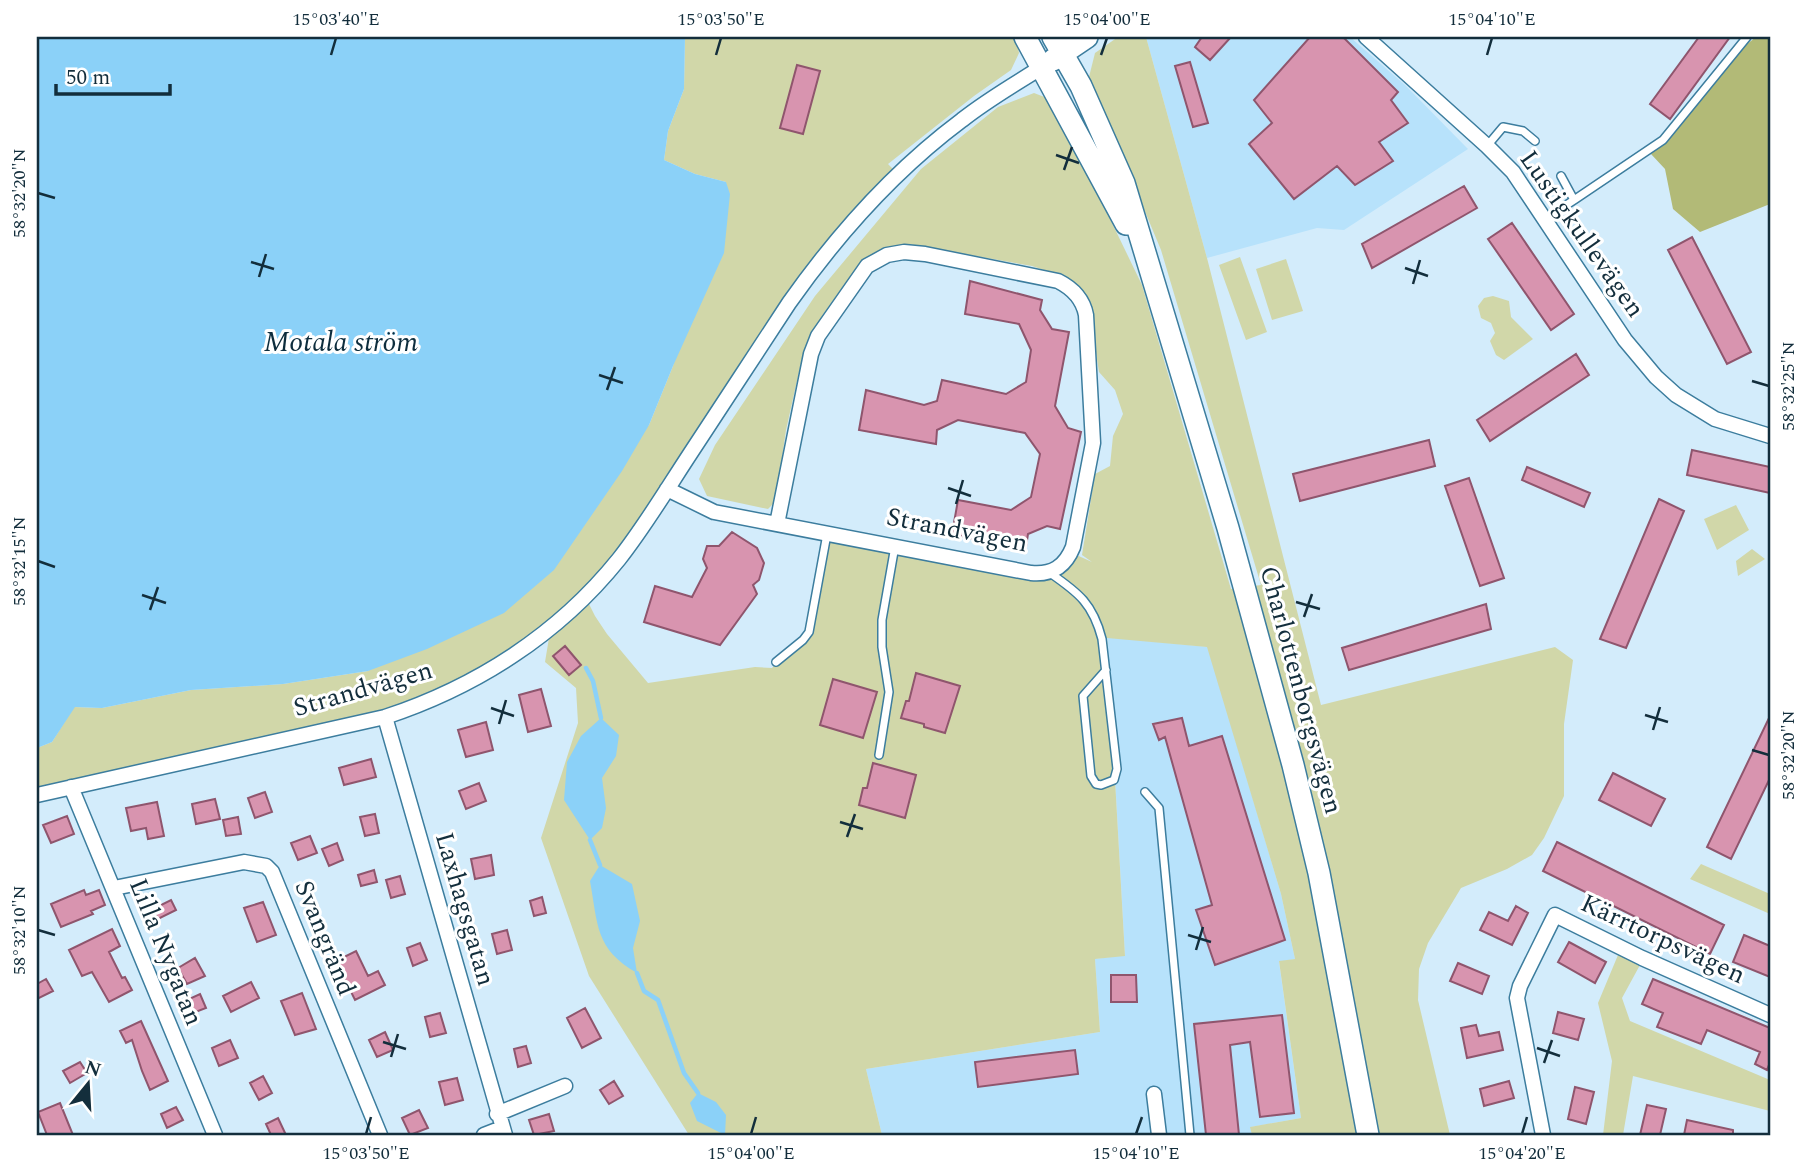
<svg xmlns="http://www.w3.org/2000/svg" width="1807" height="1172" font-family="Spectral,serif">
	<rect width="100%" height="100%" fill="#d3ecfb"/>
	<!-- built -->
	<path fill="#b7e2fb" d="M1146 37H1350L1405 85 1468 149 1344 230 1317 228 1207 258Z
		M1107 637 1208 647 1281 894 1295 959 1279 962 1301 1118 1251 1127 1252 1135H882L866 1069 1100 1032 1095 959 1125 955Z"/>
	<!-- green -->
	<path fill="#d1d7a9" d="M685 37H1016L1019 53 1011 70 974 96 888 164 898 174 749 364 691 452 584 594 595 616 607 634 648 683 755 667 772 668 814 622 832 530 1050 573 1072 553 1092 562 1082 555 1095 474 1110 466 1113 436 1123 414 1115 390 1099 372 1088 303 1059 275 1032 266 908 244 885 249 864 261 847 281 824 313 803 354 786 430 776 501 768 509 707 496 699 479 715 445 815 296 921 169 998 107 1034 93 1047 98 1069 134 1142 285 1231 589 1261 585 1161 250 1089 77 1095 53 1118 37H1146L1207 258 1321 705 1555 647 1573 660 1564 724V796L1544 838 1532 855 1507 869 1461 888 1428 943 1419 969 1418 1000 1450 1135H1252L1250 1127 1301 1118 1279 961 1295 959 1281 894 1207 647 1107 638 1125 956 1095 959 1100 1032 866 1069 882 1135H689L589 976 541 838 578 723 576 688 545 662 551 626 492 669 385 718 37 793V748L52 742 74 707 102 708 191 690 283 684 368 671 649 425 673 366 726 182 695 174 664 160 668 131 684 89Z
		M1240 257 1267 332 1246 340 1219 265Z
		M1286 259 1303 311 1272 320 1256 269Z
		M1493 296 1509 301 1511 317 1533 339 1504 360 1496 355 1490 341 1495 333 1491 323 1481 318 1478 306 1484 298Z
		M1736 505 1749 530 1717 550 1704 519Z
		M1752 549 1765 559 1738 576 1736 561Z
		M1701 864 1770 894V914L1690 879Z
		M1623 943 1646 954 1622 998 1630 1021 1770 1080V1111L1633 1076 1623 1135H1603L1612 1061 1598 1003Z"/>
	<!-- forest -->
	<path fill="#b2ba77" d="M1756 37H1770V204L1700 232 1673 209 1665 169 1651 154 1718 67Z"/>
	<!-- water -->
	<path fill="#8bd1f8" d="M37 37H685L684 89 668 131 664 160 695 174 726 182 730 194 724 253 673 366 649 425 622 471 554 570 504 613 427 649 368 671 283 684 191 690 102 708 75 707 52 742 37 748Z
		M601 718 619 735 616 756 602 778 606 808 602 828 590 840 564 800 567 762 581 736Z
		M600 865 632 884 640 921 633 948 637 973C595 949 598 925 590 881Z
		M698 1093 716 1102 726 1115 725 1135 697 1121 690 1103Z"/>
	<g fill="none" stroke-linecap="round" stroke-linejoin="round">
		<!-- stream -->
		<path stroke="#8bd1f8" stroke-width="4.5" d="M586 668 593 681 601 718
			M590 840 600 865
			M637 973 644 991 658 1000 684 1073 698 1093"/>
	</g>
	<!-- building -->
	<path fill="#d894af" stroke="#8f556d" stroke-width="2" d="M1202 37H1231L1210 60 1195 47Z
		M1310 37H1342L1345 39 1398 92 1391 100 1408 123 1379 142 1393 161 1355 185 1337 166 1294 199 1249 144 1272 123 1254 100Z
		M1699 37H1730L1670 119 1650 104Z
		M1190 62 1208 123 1193 127 1175 66Z
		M797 65 820 71 803 134 780 128Z
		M1464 186 1477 208 1372 268 1362 244Z
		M1512 223 1574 314 1551 330 1488 239Z
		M1692 237 1751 352 1727 364 1668 250Z
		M970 281 1042 300 1040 310 1052 329 1069 332 1055 406 1068 428 1081 432 1060 529 1047 526 1028 534 1026 547 986 542 952 534 958 500 1011 510 1031 497 1040 454 1025 433 958 420 937 430 936 444 859 430 866 390 924 405 937 401 942 380 1006 394 1026 382 1031 350 1019 324 965 314Z
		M1576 354 1589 375 1490 441 1477 420Z
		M1429 440 1435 466 1300 501 1293 474Z
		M1692 450 1770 467V493L1687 475Z
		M1527 467 1590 493 1584 507 1522 480Z
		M1469 478 1504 578 1480 586 1445 486Z
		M1659 499 1684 511 1626 648 1600 639Z
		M732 532 757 548 764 563 759 580 753 585 757 594 720 645 644 622 655 586 692 597 707 568 703 559 707 546H719Z
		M1486 604 1491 629 1349 670 1342 648Z
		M565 646 581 665 569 675 553 656Z
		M916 673 960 686 945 733 924 727V724L901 718 906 701H909Z
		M833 679 877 692 863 738 820 725Z
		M541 689 551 726 528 732 519 695Z
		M1770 716V778L1731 859 1707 847Z
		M1182 718 1189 746 1222 736 1285 940 1215 965 1196 910 1212 905 1165 737 1159 740 1153 724Z
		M486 722 493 750 466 757 458 730Z
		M371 759 376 777 344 785 339 768Z
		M873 763 916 775 905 818 859 805 863 788H867Z
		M1613 773 1665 799 1651 826 1599 800Z
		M479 783 486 801 466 809 459 791Z
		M265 792 272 812 255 818 248 798Z
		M215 799 220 819 196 824 192 804Z
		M157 802 164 836 148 839 146 828 131 831 126 808Z
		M375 814 379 833 365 836 360 817Z
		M67 816 74 834 51 843 43 825Z
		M238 817 241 834 226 836 223 820Z
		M310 836 317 853 298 860 291 843Z
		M1557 842 1724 925 1710 954 1543 871Z
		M337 843 343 860 329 866 322 849Z
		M491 855 494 875 475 879 471 859Z
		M374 870 377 882 361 886 358 875Z
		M400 876 405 894 391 898 386 880Z
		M84 890 86 895 99 890 105 905 91 911 93 914 61 927 51 904Z
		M542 897 546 913 534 916 530 901Z
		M171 900 176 910 158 919 153 909Z
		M263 902 276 935 257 942 244 908Z
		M1516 906 1528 913 1512 945 1480 930 1489 912 1508 921Z
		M112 929 120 946 109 952 122 978 125 977 132 990 109 1002 92 972 82 976 69 950Z
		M507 930 512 950 497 954 492 934Z
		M1744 935 1770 946V977L1733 962Z
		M1569 942 1606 962 1595 983 1558 962Z
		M420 943 427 960 413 966 407 948Z
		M356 951 368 976 378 971 385 985 355 1000 336 961Z
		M195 958 205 976 187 984 178 968Z
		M1458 963 1489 976 1482 994 1450 981Z
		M1111 975H1136L1137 1002H1111Z
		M46 979 53 991 37 999V984Z
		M1653 979 1770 1028V1062L1767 1070 1755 1064 1760 1052 1707 1030 1701 1044 1657 1027 1663 1013 1642 1004Z
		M251 982 259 998 231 1012 223 996Z
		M302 993 316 1029 295 1035 281 1001Z
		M200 994 206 1008 193 1013 187 1000Z
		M585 1008 601 1038 582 1048 567 1018Z
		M1558 1012 1584 1019 1578 1040 1553 1033Z
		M440 1013 446 1033 430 1037 425 1017Z
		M1282 1015 1294 1113 1260 1117 1250 1042 1230 1045 1239 1135H1206L1194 1024Z
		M141 1021 168 1081 150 1090 142 1071 132 1040 126 1043 120 1031Z
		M1476 1025 1479 1036 1499 1032 1503 1050 1467 1058 1461 1028Z
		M385 1032 393 1050 377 1057 369 1040Z
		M230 1040 238 1058 219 1066 212 1048Z
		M526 1046 531 1063 518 1067 514 1049Z
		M1075 1050 1078 1074 978 1087 975 1062Z
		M80 1062 87 1073 70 1083 63 1071Z
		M263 1076 272 1093 259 1100 250 1083Z
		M457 1078 463 1100 445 1105 439 1082Z
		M614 1081 623 1096 609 1104 600 1090Z
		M1509 1081 1514 1098 1484 1106 1480 1089Z
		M1575 1087 1594 1092 1586 1124 1568 1119Z
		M60 1103 73 1135H47L38 1112Z
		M1647 1105 1666 1109 1660 1135H1640Z
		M176 1107 183 1120 167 1128 161 1114Z
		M419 1110 428 1128 410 1135 402 1118Z
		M549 1114 554 1131 534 1135 529 1120Z
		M278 1118 286 1135H271L266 1124Z
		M1687 1120 1733 1130V1135H1684Z"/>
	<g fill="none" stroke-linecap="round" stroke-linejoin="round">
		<!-- lane casing -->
		<g stroke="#3c7d9e" stroke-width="10">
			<path id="lane" d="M1487 146 1503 127 1523 131 1535 141
				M1574 200 1663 140 1747 37
				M1545 219 1574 200 1561 176
				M1050 573C1079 593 1093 604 1102 639L1117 769 1114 780 1101 785 1096 784 1091 776 1083 696 1106 670
				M776 662 803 640 809 632 827 534
				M879 755 889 692 882 647V620L895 546
				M1145 792 1159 808 1190 1135"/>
		</g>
		<!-- street casing -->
		<g stroke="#3c7d9e" stroke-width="17">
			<path id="street" d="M1366 37 1487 146 1513 172 1625 340 1656 377 1676 395 1715 419 1770 436
				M667 489 714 512 1031 573C1052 575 1065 567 1073 547L1093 443 1086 315C1083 299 1072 288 1058 281L925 254 904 252 887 255 867 266 818 336 811 354 777 524
				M385 717 505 1135
				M71 787 215 1135
				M37 795 385 717C476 687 558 635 619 559 645 526 667 489 690 454 723 404 756 353 789 303 837 235 895 170 962 120 987 100 1015 84 1042 67
				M114 888 244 862 266 866 272 872 380 1135
				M1154 1094 1159 1135
				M497 1114 565 1086
				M484 1135 502 1128
				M1543 1135 1517 998 1520 986 1555 915 1642 958 1770 1015"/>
		</g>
		<!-- secondary casing -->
		<g stroke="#3c7d9e" stroke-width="24">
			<path id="secondary" d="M1025 37 1126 224
				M1053 37 1081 86 1124 183 1228 528 1293 765 1319 873 1368 1135
				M1053 60 1087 37"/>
		</g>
		<!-- lane -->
		<use href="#lane" stroke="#fff" stroke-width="7"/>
		<!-- street -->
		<use href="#street" stroke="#fff" stroke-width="14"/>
		<!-- secondary -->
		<use href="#secondary" stroke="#fff" stroke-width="21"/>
	</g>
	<!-- ticks -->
	<path fill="none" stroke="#132e3c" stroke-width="2.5" d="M331 55 336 38M716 55 721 38M1101 55 1107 38M1487 55 1492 38M1056 155 1079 163M1064 170 1072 147M38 193 55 198M251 262 274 269M1405 268 1428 276M259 277 266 254M1413 284 1420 260M599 375 623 383M1752 381 1769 386M607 390 615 367M948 488 971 496M956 504 963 480M38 561 55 567M142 595 166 603M1296 602 1320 609M150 610 158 587M1304 617 1312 594M491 708 514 716M1645 715 1668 722M499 724 506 700M1653 730 1660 707M1752 750 1769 755M840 822 863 829M847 837 855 814M38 930 55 935M1188 935 1211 942M1196 950 1203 927M383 1042 406 1049M1537 1048 1560 1056M391 1057 398 1034M1544 1063 1552 1040M366 1134 371 1117M751 1134 756 1117M1136 1134 1142 1117M1522 1134 1527 1117"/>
	<g text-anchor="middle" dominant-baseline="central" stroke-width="6" stroke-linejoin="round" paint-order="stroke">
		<!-- street labels -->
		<g font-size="26" fill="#132e3c" stroke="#fff">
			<text transform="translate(1582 234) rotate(55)">Lustigkullevägen</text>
			<text transform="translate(957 530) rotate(11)">Strandvägen</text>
			<text transform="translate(363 689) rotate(-16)">Strandvägen</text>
			<text transform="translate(1301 690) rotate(75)">Charlottenborgsvägen</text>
			<text transform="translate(465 909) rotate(74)">Laxhagsgatan</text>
			<text transform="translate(325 938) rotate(68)">Svangränd</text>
			<text transform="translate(1663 939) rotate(25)">Kärrtorpsvägen</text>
			<text transform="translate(166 952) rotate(68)">Lilla Nygatan</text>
		</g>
		<!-- water labels -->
		<g font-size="28" font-style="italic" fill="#0d2d3d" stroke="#fff">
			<text x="341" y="342">Motala ström</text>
		</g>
	</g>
	<!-- border -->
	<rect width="1807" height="1172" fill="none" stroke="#ffffff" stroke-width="77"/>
	<!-- north arrow -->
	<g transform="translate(88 1084) rotate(18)" stroke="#ffffff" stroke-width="5" paint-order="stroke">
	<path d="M0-5L12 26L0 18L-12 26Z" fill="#132e3c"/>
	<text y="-10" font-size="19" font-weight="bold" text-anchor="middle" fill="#132e3c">N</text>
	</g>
	<!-- scale -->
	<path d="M56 84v10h114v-10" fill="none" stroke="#132e3c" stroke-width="3.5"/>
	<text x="66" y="84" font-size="21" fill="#132e3c" stroke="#ffffff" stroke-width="5" paint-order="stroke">50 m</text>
	<rect x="38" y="38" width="1731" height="1096" fill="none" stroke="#132e3c" stroke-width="2.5"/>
	<g font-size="18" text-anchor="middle" fill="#132e3c">
		<text x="336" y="25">15°03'40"E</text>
		<text x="721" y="25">15°03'50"E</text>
		<text x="1107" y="25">15°04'00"E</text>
		<text x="1492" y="25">15°04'10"E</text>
		<text transform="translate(19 193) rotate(-90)" y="6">58°32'20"N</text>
		<text transform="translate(1788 386) rotate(-90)" y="6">58°32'25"N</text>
		<text transform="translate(19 561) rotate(-90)" y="6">58°32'15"N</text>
		<text transform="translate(1788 755) rotate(-90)" y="6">58°32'20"N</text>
		<text transform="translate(19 930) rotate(-90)" y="6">58°32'10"N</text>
		<text x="366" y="1159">15°03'50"E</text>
		<text x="751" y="1159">15°04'00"E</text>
		<text x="1136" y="1159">15°04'10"E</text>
		<text x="1522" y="1159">15°04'20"E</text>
	</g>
</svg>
